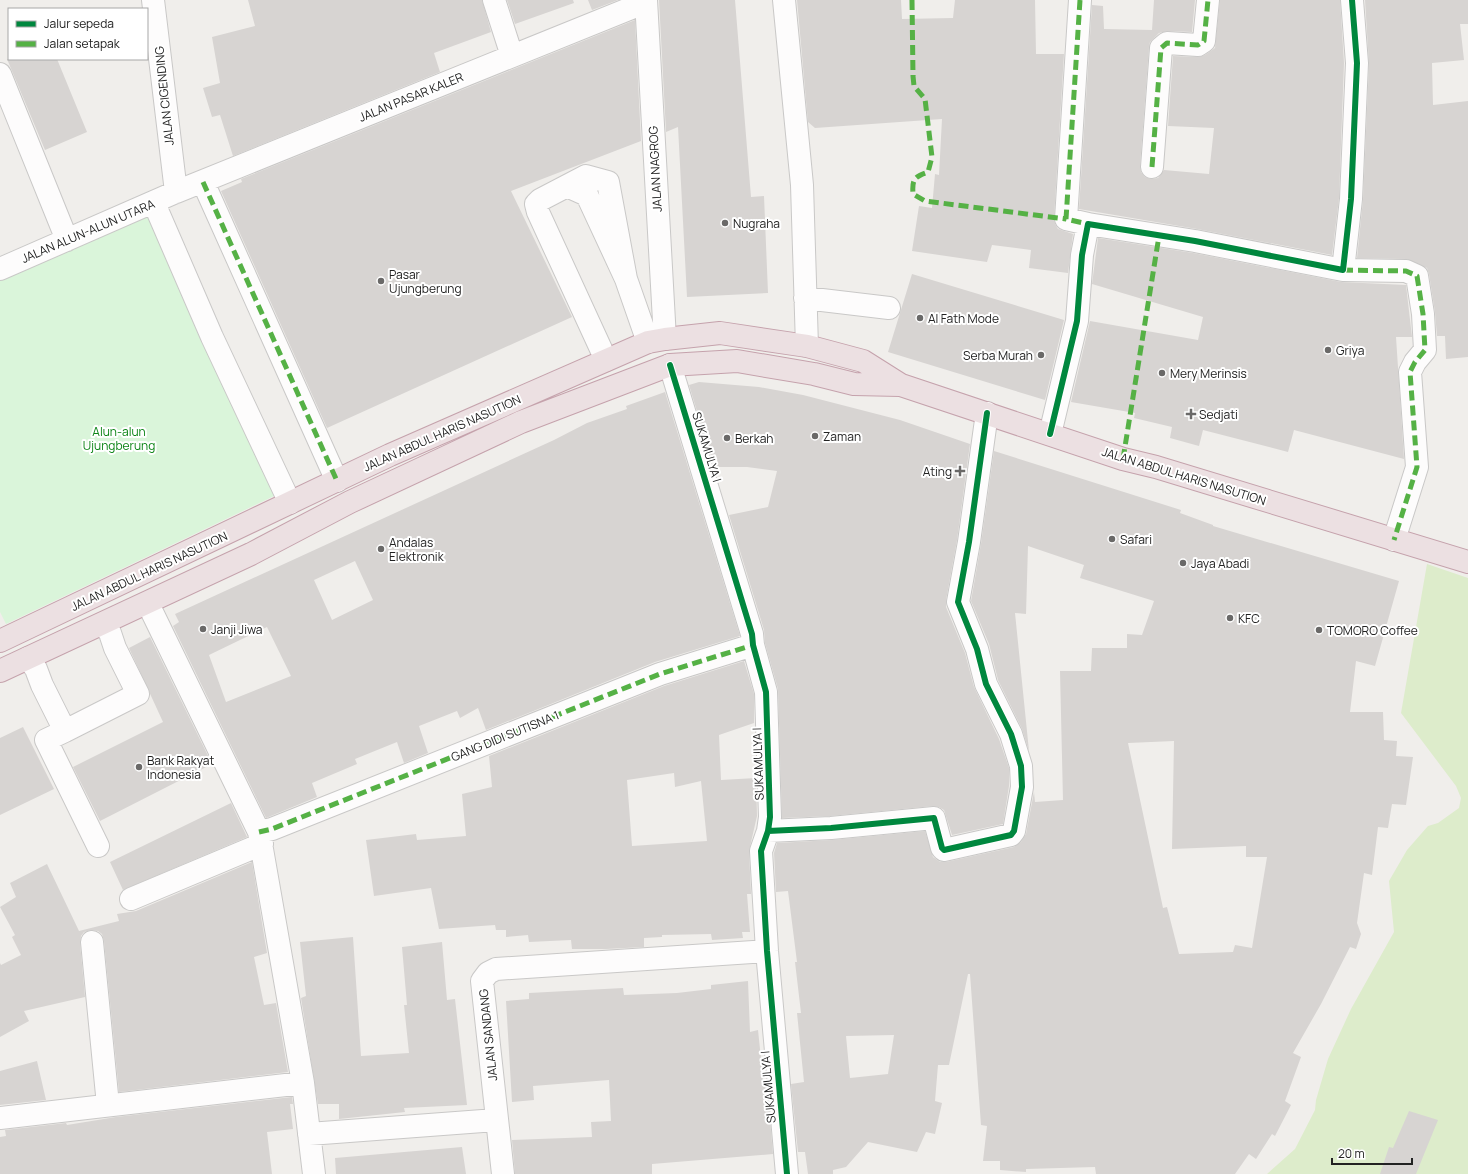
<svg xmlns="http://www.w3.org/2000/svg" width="1468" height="1174" font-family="Manrope,sans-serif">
	<rect width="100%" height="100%" fill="#f0eeeb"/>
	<!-- grass -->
	<path fill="#ddeccb" d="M1427 564 1468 578V1174H1267L1295 1149 1315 1110 1316 1100 1328 1059 1351 1009 1394 932 1389 881 1407 850 1428 826 1438 823 1459 808 1461 798 1456 786 1401 713Z"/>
	<!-- park -->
	<path fill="#daf5da" d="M152 215 274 496 6 624 0 612V279Z"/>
	<!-- building -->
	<path fill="#d7d4d2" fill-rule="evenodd" d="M248 0H482L491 32 434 53 440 72 233 156 220 115 212 117 203 88 220 83 212 37 255 26Z
		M507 0H573L574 3 515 24Z
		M588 0H618L592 10Z
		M659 0H735L751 197 764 196 768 293 687 297 678 127 666 132Z
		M797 0H901L902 19 953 18 955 0H1035L1036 54H1064L1054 218 1055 224 1058 229 1073 234 1068 273 1029 268 1031 250 992 245 987 262 912 251 919 206 932 208 935 174 939 175 942 119 815 128 808 122Z
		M1154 0H1195L1192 32 1168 31 1159 33 1150 42 1149 47 1140 166 1141 172 1145 177 1151 179 1158 178 1164 170 1209 174 1214 128 1168 126 1173 56 1198 57 1205 55 1215 48 1220 0H1340L1344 63 1339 198 1332 255 1197 229 1079 209 1092 5 1103 6 1104 29 1152 30Z
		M1365 0H1468V24H1460L1464 60 1432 63 1433 105 1468 101V357L1446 359 1445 336H1437L1435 312 1429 274 1427 268 1406 259 1357 258 1363 200 1369 64Z
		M635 20 641 141 511 191 572 317 327 428 221 191 242 182 241 179Z
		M7 59H57L87 132 45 150Z
		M1098 238 1193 253 1341 282 1406 285 1412 337H1396L1404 459 1294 430 1288 452 1203 430 1199 446 1170 438 1172 427 1134 418 1135 413 1071 402 1090 321 1198 340 1203 317 1092 284Z
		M912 274 1064 320 1045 400 888 352Z
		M699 382 759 387 803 395 900 420 970 444 957 540 946 600V607L965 653 974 687 999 739 1009 768V786L1003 824 952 835 944 810 939 807 933 806 830 816 782 818 778 689 765 643 764 630 729 515 768 507 777 471 747 467H714L689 385Z
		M665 392 740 636 655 662 486 730 478 708 460 718 457 711 419 726 428 753 404 763 397 742 355 759 357 764 312 783 317 797 266 818 173 626 179 622 175 614 554 440 587 423 627 409 626 406ZM355 561 373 600 332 620 314 580ZM267 627 291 676 226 702 209 655Z
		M994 451 1181 510 1180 513 1213 525V526L1399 581 1375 666 1356 661 1350 712H1383L1384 740 1397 741 1396 756 1413 757 1406 805 1392 804 1388 828 1378 827 1372 875 1364 873 1357 923 1361 934 1356 949 1350 947 1321 1004 1293 1053 1301 1057 1285 1101 1291 1105 1275 1136 1272 1134 1256 1159 1249 1154 1235 1174H1096L1095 1167 1026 1169V1172L1000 1170V1161H983L987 1126 981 1125 970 974H968L949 1065H938L935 1101 942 1103 935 1134 926 1132 917 1152 868 1142 846 1167 833 1170V1174H808L805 1152H798L791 1084 804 1082 797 1013H801L795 962H797L788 891 776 892 774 853 777 843 832 840 925 831 933 857 940 862H946L1014 847 1021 842 1026 834 1034 792 1035 802 1063 800 1060 671H1091L1092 648H1127V634L1142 635 1154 601 1080 578 1084 565 1028 546 1026 614 1015 613 1029 751 1022 729 998 680 989 644 971 601 981 544ZM1174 741 1172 849 1246 846V857H1267L1252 948 1235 945 1233 952 1179 954 1167 907 1163 908 1128 743ZM894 1035 888 1074 850 1078 846 1036Z
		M150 637 212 764 100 821 73 767 163 722 129 648Z
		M744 661 754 694V723L719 735 721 780 756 778 757 816 749 851 751 894H747L750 932H742L743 938 712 940 711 934 662 935V937L644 938V947L606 949H572L571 940 529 942 528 935 506 937V930H496L495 925 439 929 431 888 374 896 366 840 416 834 417 840 466 836 462 794 492 787 489 756 664 686ZM674 773 675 787 701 781 707 841 632 846 627 780Z
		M23 727 54 789 0 815V738Z
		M231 803 247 837 123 890 110 862Z
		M252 862 267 953 254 957 264 1005 276 1003 288 1072 119 1092 104 941 102 934 98 931 91 930 84 932 81 936 80 943 85 997 24 1011 29 1021 0 1037V963L1 965 21 955 12 937 15 935 0 907 16 897 10 883 47 864 79 931 119 921 117 914 136 911Z
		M353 937 361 1056 409 1053 404 1005H407L402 947 442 942 447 1000 455 999 467 1105 404 1108 405 1112 339 1119V1104H318L301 998 306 996 300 942Z
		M748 981 750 1032 758 1030 764 1087 767 1086 773 1154 652 1164V1174H515L512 1140 592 1137 591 1122 611 1121 609 1080 533 1086 534 1100 512 1102 506 1001 529 999V993L623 988 624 995 677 993 711 989V985Z
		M37 1061 46 1100 0 1105V1071Z
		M292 1097 293 1104H290L293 1129 267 1132 272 1174H0V1137L6 1136 5 1130 66 1123 67 1125 116 1117Z
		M1409 1111 1438 1120 1416 1174H1380L1389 1147 1393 1148Z
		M462 1147 466 1174H336L335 1158Z"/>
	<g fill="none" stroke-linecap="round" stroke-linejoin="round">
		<!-- minor casing -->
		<g stroke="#c9c8c7" stroke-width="24">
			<path id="minor" d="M153 0 176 192
				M494 0 512 56
				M646 0 665 339
				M784 0 802 185 807 346
				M1080 0 1066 219 1088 224
				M0 74 67 240
				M1152 167 1161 48 1167 43 1198 45 1204 41 1208 0
				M203 182 337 481
				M567 186 587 195 626 279 648 342
				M154 203 212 337 290 503
				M0 269 176 192 646 2
				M1343 270 1406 271 1417 276 1423 314 1425 350 1415 362 1410 372 1417 467 1394 540
				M805 298 889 308
				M606 360 538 212 536 204 540 200 586 176 608 182 626 279
				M670 365 752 634 753 645 766 692 770 817 768 831 761 851 767 951 787 1174
				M1050 434 1077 321 1082 255 1088 224 1195 241 1343 270 1351 199 1357 63 1352 0
				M146 604 152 612 259 832 303 1083 314 1174
				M28 658 36 669 42 685 65 731 138 694 115 648 110 633 103 624
				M65 731 46 740 98 846
				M768 831 831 828 934 818 942 848 944 850 1011 835 1014 831 1022 787 1021 766 1011 734 986 684 977 649 958 602 969 542 987 413
				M259 832 272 829 660 674 753 645
				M131 899 262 844
				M92 942 108 1105
				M0 1118 303 1083
				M309 1134 496 1120
				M503 1174 482 981 488 973 496 969 767 951"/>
		</g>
		<!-- highway casing -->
		<g stroke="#c5a2ac" stroke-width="24">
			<path id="highway" d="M0 641 390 455 648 342 665 339 720 333 807 346 863 361 901 385 1123 459 1156 467 1468 562
				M0 671 251 554 350 502 521 422 670 365 737 361 814 374 854 384 900 385"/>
		</g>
		<!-- minor -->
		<use href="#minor" stroke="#fdfcfc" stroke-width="22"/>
		<!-- highway -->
		<use href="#highway" stroke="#ece0e2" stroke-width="22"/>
		<!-- quiet -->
		<path stroke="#55b145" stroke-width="5" stroke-dasharray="10 5" stroke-linecap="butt" d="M912 0 913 76 914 86 925 99 932 157 928 172C914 177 912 179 913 194L925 201 1066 219
			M1080 0 1066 219 1088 224
			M1152 167 1161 48 1167 43 1198 45 1204 41 1208 0
			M203 182 337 481
			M1343 270 1406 271 1417 276 1423 314 1425 350 1415 362 1410 372 1417 467 1394 540
			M1123 459 1159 236
			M259 832 272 829 660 674 753 645"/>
		<!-- cycleway casing -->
		<g stroke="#fff" stroke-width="8">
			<path id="cycleway" d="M670 365 752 634 753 645 766 692 770 817 768 831 761 851 767 951 787 1174
				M1050 434 1077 321 1082 255 1088 224 1195 241 1343 270 1351 199 1357 63 1352 0
				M768 831 831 828 934 818 942 848 944 850 1011 835 1014 831 1022 787 1021 766 1011 734 986 684 977 649 958 602 969 542 987 413"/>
		</g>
		<!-- cycleway -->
		<use href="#cycleway" stroke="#00873e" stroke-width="6"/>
	</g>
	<!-- markers -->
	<g fill="#6a6968" stroke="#fff" stroke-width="1.5">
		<circle cx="725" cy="223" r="4"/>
		<circle cx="381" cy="281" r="4"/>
		<circle cx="920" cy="318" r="4"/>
		<circle cx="1328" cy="350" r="4"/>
		<circle cx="1041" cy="355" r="4"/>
		<circle cx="1162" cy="373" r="4"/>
		<path d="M1189 408h4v4h4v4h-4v4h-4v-4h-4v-4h4z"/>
		<circle cx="815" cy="436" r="4"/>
		<circle cx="727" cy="438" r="4"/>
		<path d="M958 465h4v4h4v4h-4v4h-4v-4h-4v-4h4z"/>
		<circle cx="1112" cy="539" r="4"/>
		<circle cx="381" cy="549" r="4"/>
		<circle cx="1183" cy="563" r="4"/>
		<circle cx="1230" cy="618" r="4"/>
		<circle cx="203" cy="629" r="4"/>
		<circle cx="1319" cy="630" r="4"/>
		<circle cx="139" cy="767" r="4"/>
	</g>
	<g text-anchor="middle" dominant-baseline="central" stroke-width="4" stroke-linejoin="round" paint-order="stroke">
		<!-- street labels -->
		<g font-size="12" fill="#222" stroke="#fff">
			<text transform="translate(164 96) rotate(-96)">JALAN CIGENDING</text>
			<text transform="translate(411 97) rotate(-22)">JALAN PASAR KALER</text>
			<text transform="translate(655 169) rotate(-93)">JALAN NAGROG</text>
			<text transform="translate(88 231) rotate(-23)">JALAN ALUN-ALUN UTARA</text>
			<text transform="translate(442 433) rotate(-24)">JALAN ABDUL HARIS NASUTION</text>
			<text transform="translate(707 447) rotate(73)">SUKAMULYA I</text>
			<text transform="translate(1184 476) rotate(17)">JALAN ABDUL HARIS NASUTION</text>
			<text transform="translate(149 571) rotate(-25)">JALAN ABDUL HARIS NASUTION</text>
			<text transform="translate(505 736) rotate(-22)">GANG DIDI SUTISNA 1</text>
			<text transform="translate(758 764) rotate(-92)">SUKAMULYA I</text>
			<text transform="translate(488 1035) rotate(-96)">JALAN SANDANG</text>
			<text transform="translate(768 1087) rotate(-95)">SUKAMULYA I</text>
		</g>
		<!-- poi labels -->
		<g font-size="12" fill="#222" stroke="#fff" text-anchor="start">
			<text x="733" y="223">Nugraha</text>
			<text x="389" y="274">Pasar<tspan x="389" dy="14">Ujungberung</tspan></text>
			<text x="928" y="318">Al Fath Mode</text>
			<text x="1336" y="350">Griya</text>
			<text x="1033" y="355" text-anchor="end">Serba Murah</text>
			<text x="1170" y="373">Mery Merinsis</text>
			<text x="1199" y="414">Sedjati</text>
			<text x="823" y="436">Zaman</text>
			<text x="735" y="438">Berkah</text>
			<text x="952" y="471" text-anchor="end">Ating</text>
			<text x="1120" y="539">Safari</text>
			<text x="389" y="542">Andalas<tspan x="389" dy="14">Elektronik</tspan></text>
			<text x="1191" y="563">Jaya Abadi</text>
			<text x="1238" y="618">KFC</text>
			<text x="211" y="629">Janji Jiwa</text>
			<text x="1327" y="630">TOMORO Coffee</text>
			<text x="147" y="760">Bank Rakyat<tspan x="147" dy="14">Indonesia</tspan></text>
		</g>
		<!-- park labels -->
		<g font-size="12" fill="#0c8416" stroke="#fff">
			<text x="119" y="431">Alun-alun<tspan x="119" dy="14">Ujungberung</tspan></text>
		</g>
	</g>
	<!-- legend -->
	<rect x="8" y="8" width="140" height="52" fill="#ffffff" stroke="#a7a7a7"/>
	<rect x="16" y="21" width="20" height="6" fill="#00873e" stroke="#a7a7a7"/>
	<text x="44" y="28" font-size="12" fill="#222222">Jalur sepeda</text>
	<rect x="16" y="41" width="20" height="6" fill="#55b145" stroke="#a7a7a7"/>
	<text x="44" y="48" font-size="12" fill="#222222">Jalan setapak</text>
	<!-- scale -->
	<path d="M1332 1158v6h80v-6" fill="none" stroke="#222222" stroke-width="2"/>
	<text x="1338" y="1158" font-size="12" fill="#222222" stroke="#ffffff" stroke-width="3" paint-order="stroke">20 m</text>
</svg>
